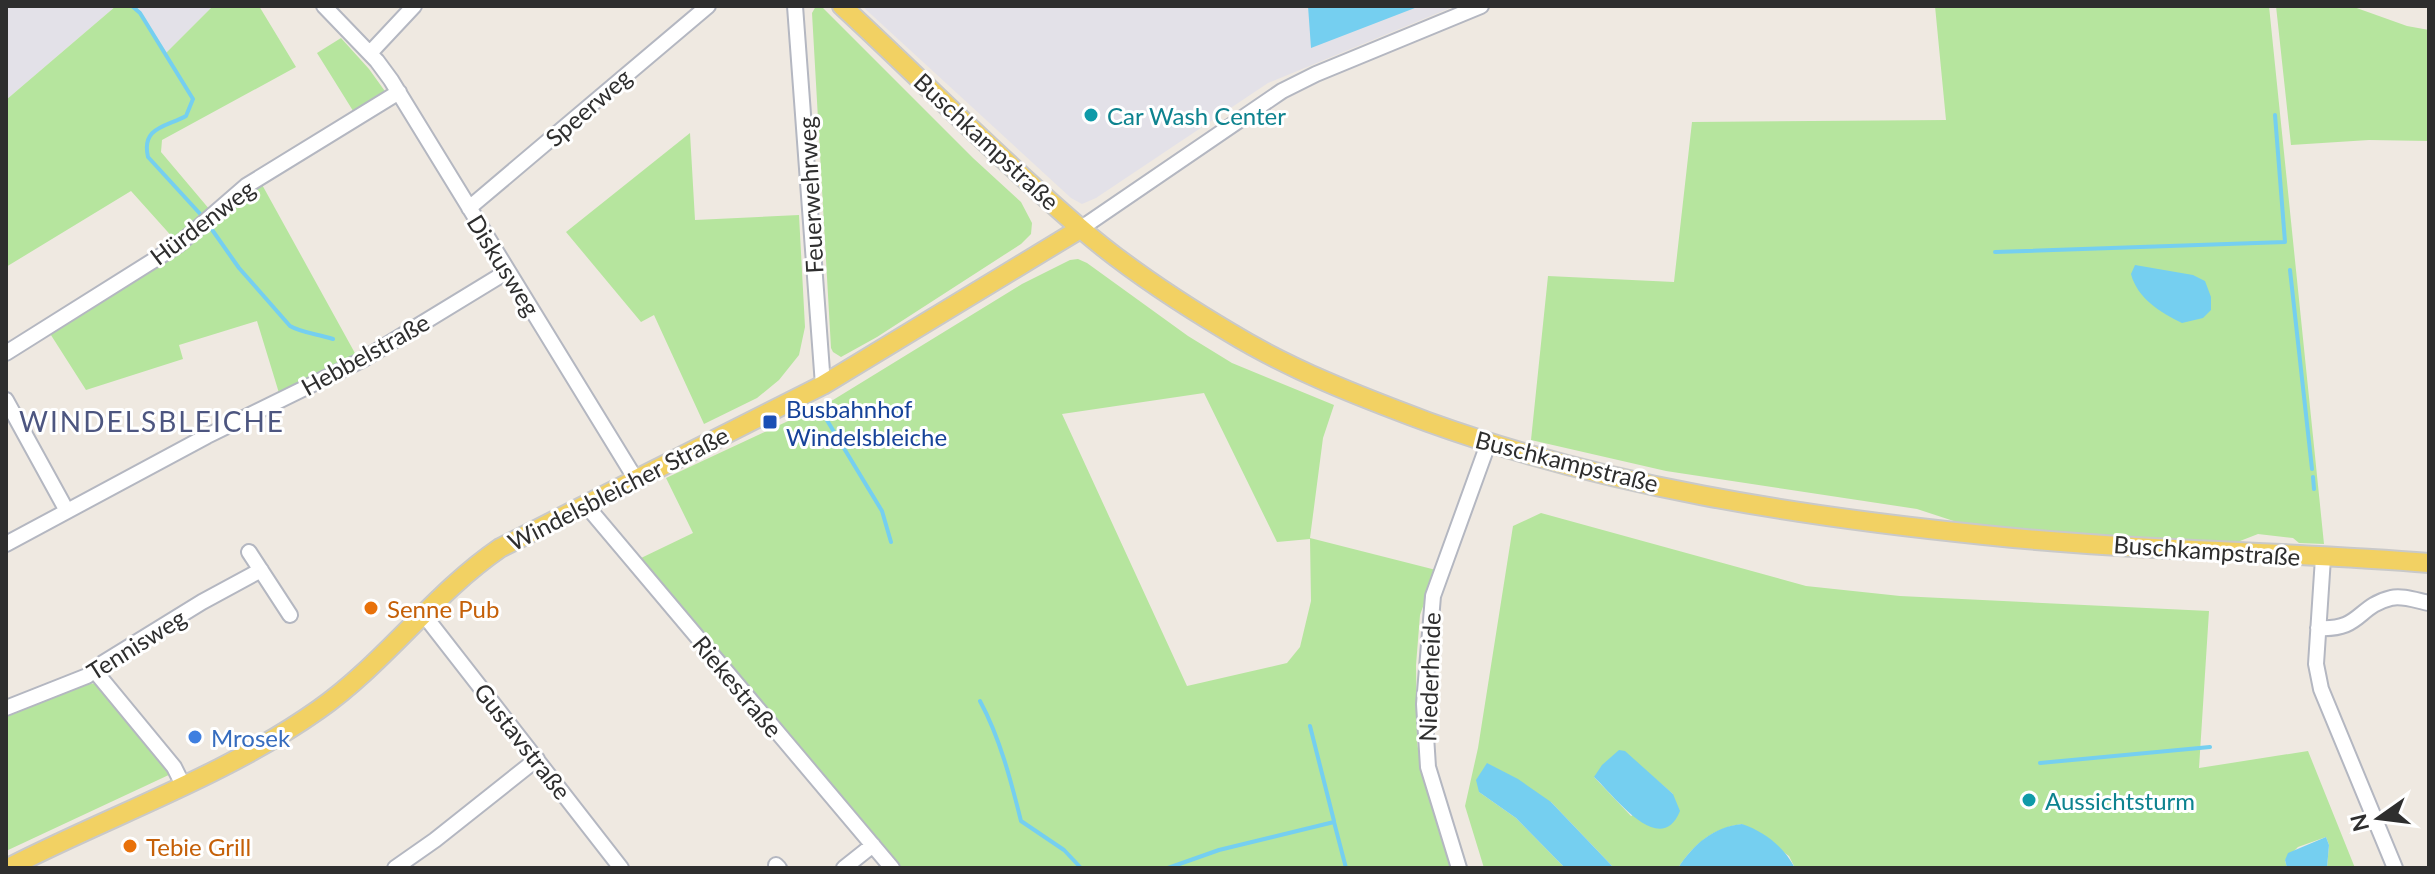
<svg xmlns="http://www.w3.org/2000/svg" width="2435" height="874" font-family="Lato,sans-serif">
	<rect width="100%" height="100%" fill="#efe9e1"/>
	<!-- industrial -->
	<path fill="#e3e1e8" d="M6 6H116L6 100Z
		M134 6H213L165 54 141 12Z
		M862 6H1455L1268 83 1096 198 1082 204 1071 198Z"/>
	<!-- green -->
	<path fill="#b6e59e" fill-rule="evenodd" d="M116 6H134L141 12 165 54 213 6H259L296 67 162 140 161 152 210 210 175 240 131 191 6 267V100Z
		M816 6H821L973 158 1021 202 1032 223 1031 234 1021 244 877 337 841 357 833 352 831 348 812 13Z
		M1935 6H2269L2324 544 2299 543 2293 538 2258 534 2240 541 2202 543 2098 538 1969 526 1917 509 1666 471 1531 440 1548 276 1674 282 1692 122 1946 120Z
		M2276 6H2351L2407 26 2429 30V141L2369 140 2291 145Z
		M341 38 369 69 387 94 355 114 317 53Z
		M690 133 695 220 799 215 805 327 799 355 779 380 757 398 704 424 654 315 641 322 566 232Z
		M260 181 356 355 279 393 257 321 179 345 183 359 86 390 49 332Z
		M1078 259 1087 263 1188 336 1232 363 1334 405 1323 438 1310 538 1436 570 1420 615 1416 665 1417 742 1421 768 1452 868H900L639 559 693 533 666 478 833 400 1022 284 1070 260ZM1204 393 1277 542 1310 539 1311 601 1300 647 1287 663 1187 686 1062 414Z
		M1541 513 1806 586 1900 596 2209 611 2199 768 2308 751 2355 868H2327L2329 845 2326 837 2298 847 2285 860 2287 868H1795L1789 856 1742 824C1713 828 1694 844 1678 868H1614L1551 802 1479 792 1516 818 1565 868H1484L1465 806 1478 748 1513 526ZM1645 770 1673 794 1631 816 1594 777Z
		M98 683 173 773 6 851V715L87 684Z"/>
	<!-- water -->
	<path fill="#75cff0" d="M1308 6H1420L1311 48Z
		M2135 265 2193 275 2205 281 2211 297V310L2203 318 2182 323C2161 313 2137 298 2131 274Z
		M1619 750 1625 751 1673 794 1680 811C1660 860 1613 794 1594 777L1602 765Z
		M1487 763 1518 779 1551 802 1614 868H1565L1516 818 1479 792 1476 780Z
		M1742 824C1765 832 1783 846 1795 868H1678C1694 844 1713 827 1742 824Z
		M2326 837 2329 845 2327 868H2287L2285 860 2288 853Z"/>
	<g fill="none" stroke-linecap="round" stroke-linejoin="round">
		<!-- stream -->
		<path stroke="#75cff0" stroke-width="4" d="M132 6 140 13 193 99 186 116C166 127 141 127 148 157L203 217
			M208 224 239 268 290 326C302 333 318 334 333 339
			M1995 252 2285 242 2275 115
			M2290 270 2312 469
			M822 412 882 511 891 542
			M2313 477 2314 489
			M980 701C1000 738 1011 781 1021 821L1064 850 1081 868
			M1310 726 1334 821
			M2040 763 2210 747
			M1168 868 1219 850 1334 822 1346 868"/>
		<!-- minor casing -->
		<g stroke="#b4b7c1" stroke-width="18">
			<path id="minor" d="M324 6 377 61 391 80 635 478
				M795 6 823 385
				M370 53 414 6
				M469 208 708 6
				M1080 229 1282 91 1316 74 1481 6
				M6 353 178 245 246 186 399 92
				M6 400 67 511
				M585 504 892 868
				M6 544 207 436 362 360 508 271
				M249 552 290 615
				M2323 558 2316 664 2321 689 2395 868
				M424 615 621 868
				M2318 628C2361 631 2357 606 2391 598 2402 595 2418 601 2429 603
				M94 670 174 767 183 785
				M6 708 87 676 103 663 202 602 261 570
				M776 865 779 868
				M395 868 435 840 537 759
				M844 868 873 845
				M1459 868 1428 767 1424 704 1433 596 1488 444"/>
		</g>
		<!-- major casing -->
		<g stroke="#c9c9c9" stroke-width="22">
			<path id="major" d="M842 6C921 79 997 157 1079 227 1125 267 1177 301 1229 332 1291 370 1361 397 1428 422 1605 486 1797 516 1984 535 2132 551 2281 551 2429 563
				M8 868C111 815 223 777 318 710 385 663 433 594 500 548L823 385 1080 229"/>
		</g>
		<!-- minor -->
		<use href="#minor" stroke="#fff" stroke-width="14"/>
		<!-- major -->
		<use href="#major" stroke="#f2d163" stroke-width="18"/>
	</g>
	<!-- markers -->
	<g fill="#0f9aa8" stroke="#fff" stroke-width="3">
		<circle cx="1091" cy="115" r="8"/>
		<circle cx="2029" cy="800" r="8"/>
	</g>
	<rect fill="#1a4fb4" stroke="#fff" stroke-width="3" x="762" y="414" width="16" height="16" rx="4"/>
	<g fill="#e8710a" stroke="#fff" stroke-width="3">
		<circle cx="371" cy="608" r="8"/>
		<circle cx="130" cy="846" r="8"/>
	</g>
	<circle fill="#3f7fe0" stroke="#fff" stroke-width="3" cx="195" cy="737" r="8"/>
	<g text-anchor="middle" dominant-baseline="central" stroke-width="6" stroke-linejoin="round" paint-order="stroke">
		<!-- street labels -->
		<g font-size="24" fill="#2e2e2e" stroke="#fff">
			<text transform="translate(588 107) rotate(-41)">Speerweg</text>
			<text transform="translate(987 141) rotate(43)">Buschkampstraße</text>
			<text transform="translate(810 195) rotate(-93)">Feuerwehrweg</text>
			<text transform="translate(202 222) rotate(-37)">Hürdenweg</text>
			<text transform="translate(504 265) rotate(58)">Diskusweg</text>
			<text transform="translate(365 354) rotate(-29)">Hebbelstraße</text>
			<text transform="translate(1567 461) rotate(14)">Buschkampstraße</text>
			<text transform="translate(618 488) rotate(-27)">Windelsbleicher Straße</text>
			<text transform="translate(2207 550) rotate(4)">Buschkampstraße</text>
			<text transform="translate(136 644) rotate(-32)">Tennisweg</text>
			<text transform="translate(1429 677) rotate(-88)">Niederheide</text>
			<text transform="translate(738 686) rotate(50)">Riekestraße</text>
			<text transform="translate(523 741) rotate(52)">Gustavstraße</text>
		</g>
		<!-- culture labels -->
		<g font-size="24" fill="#0d838f" stroke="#fff" text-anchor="start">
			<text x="1107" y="115">Car Wash Center</text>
			<text x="2045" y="800">Aussichtsturm</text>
		</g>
		<!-- transit labels -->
		<g font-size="24" fill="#164399" stroke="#fff" text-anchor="start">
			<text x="786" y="408">Busbahnhof<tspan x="786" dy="28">Windelsbleiche</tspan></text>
		</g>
		<!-- food labels -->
		<g font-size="24" fill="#c56008" stroke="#fff" text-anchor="start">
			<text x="387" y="608">Senne Pub</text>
			<text x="146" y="846">Tebie Grill</text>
		</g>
		<!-- shop labels -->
		<g font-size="24" fill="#366cbe" stroke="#fff" text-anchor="start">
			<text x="211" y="737">Mrosek</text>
		</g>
		<!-- quarter labels -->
		<g font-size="28" letter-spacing="2" fill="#4d5680" stroke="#fff">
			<text x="152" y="421">WINDELSBLEICHE</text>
		</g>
	</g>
	<!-- border -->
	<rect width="2435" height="874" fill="none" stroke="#2e2e2e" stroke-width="16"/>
	<!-- north arrow -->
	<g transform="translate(2379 818) rotate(256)" stroke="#ffffff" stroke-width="6" paint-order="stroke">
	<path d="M0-6L14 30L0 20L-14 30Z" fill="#2e2e2e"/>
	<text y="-12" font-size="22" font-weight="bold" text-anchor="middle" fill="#2e2e2e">N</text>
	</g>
</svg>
